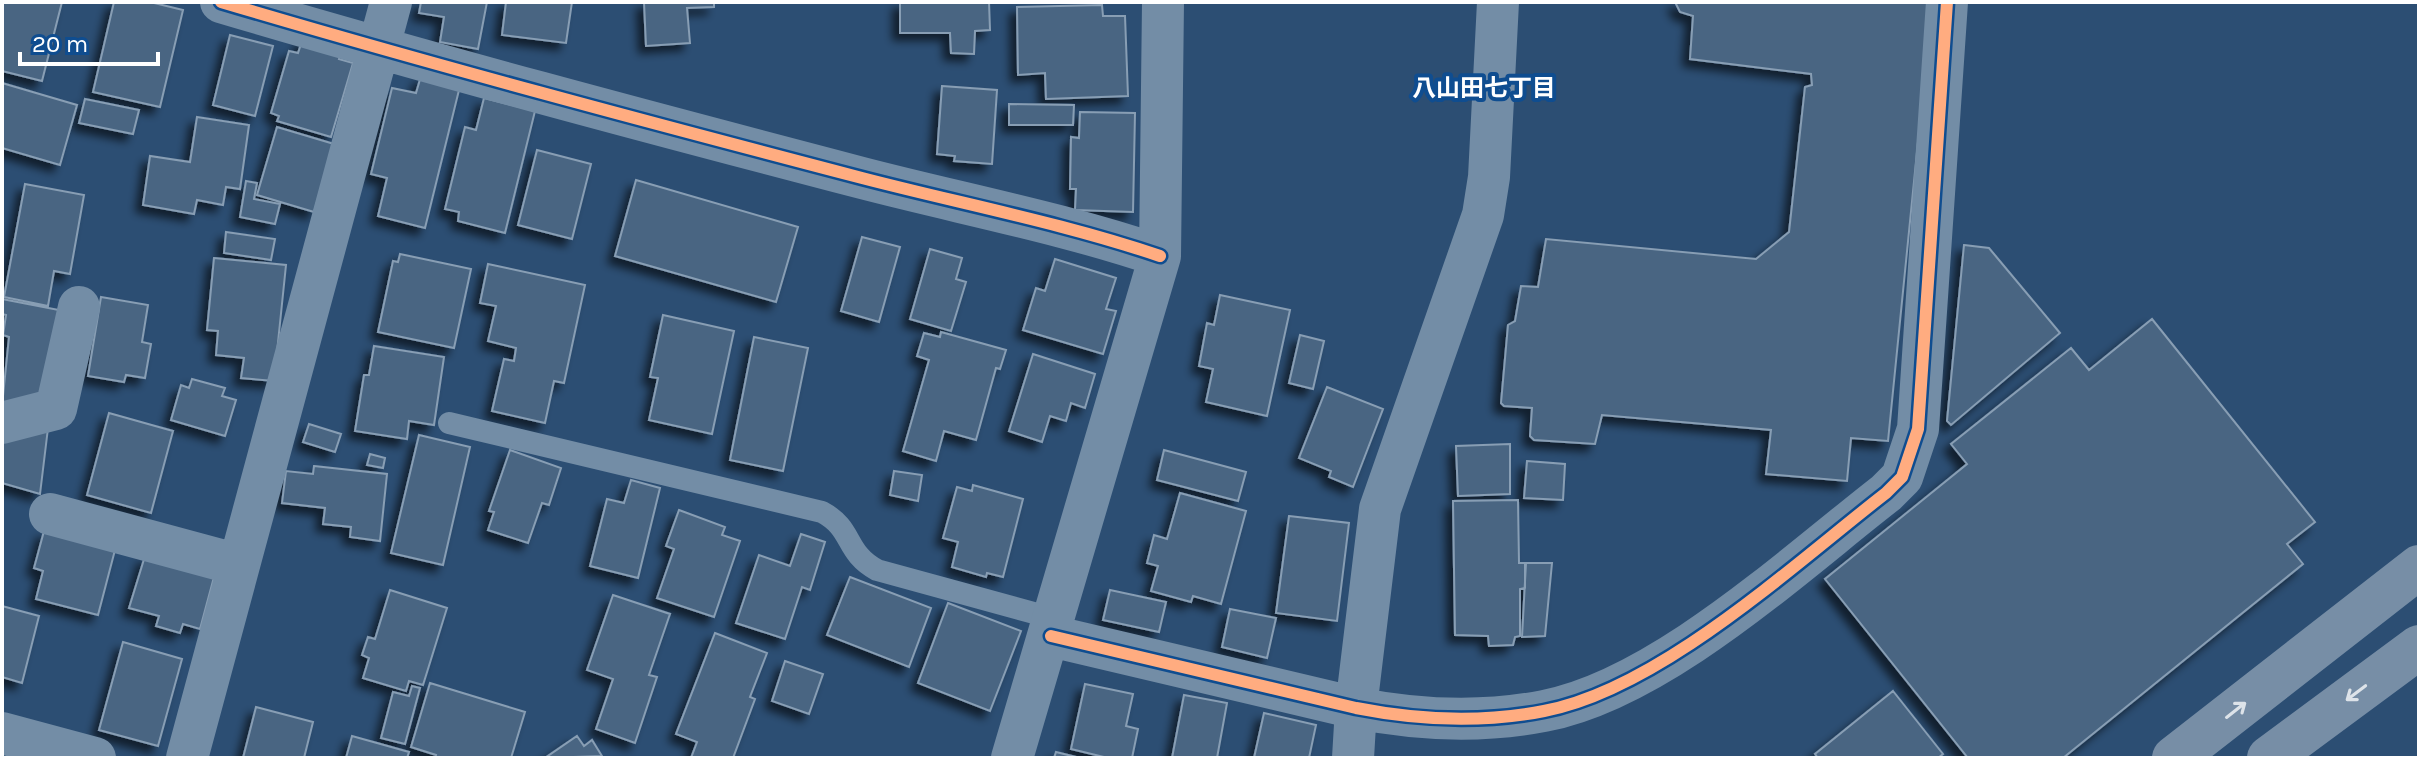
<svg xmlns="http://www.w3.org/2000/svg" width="2421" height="760" font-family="Karla,'Noto Sans JP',sans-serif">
	<defs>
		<filter id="shadow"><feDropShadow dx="-7" dy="7" stdDeviation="4" flood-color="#0009"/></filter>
	</defs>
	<rect width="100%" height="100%" fill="#2c4e73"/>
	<!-- building -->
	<path fill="#496582" stroke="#889eb4" stroke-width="2" filter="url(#shadow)" d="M2 2H62L42 81 2 71Z
		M114 2H150L183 10 160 107 93 92Z
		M421 2H487L478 49 440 42 444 17 419 13Z
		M506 2H572L566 43 502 35Z
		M644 2H714V7L687 8 690 43 646 46Z
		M900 2H989L990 30 975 31 974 54 951 53 950 33H900Z
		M1675 2H1932L1888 441 1851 438 1847 481 1766 474 1771 430 1602 415 1595 444 1534 440 1530 436 1532 408 1504 406 1501 403 1508 325 1515 321 1521 286 1538 287 1546 239 1756 259 1789 232 1805 87 1812 85 1811 74 1690 59 1693 16 1680 12Z
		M1102 5 1103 16H1125L1128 96 1046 99 1045 73 1018 75 1017 7Z
		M230 35 273 46 255 116 213 105Z
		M303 38 342 50 339 59 353 63 331 137 277 121 279 116 271 113 289 51 298 53Z
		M421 76 460 86 425 228 378 216 387 178 371 174 392 88 416 93Z
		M2 83 77 105 60 165 2 148Z
		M942 86 997 90 992 164 954 161 955 156 937 154Z
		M484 98 535 111 505 233 458 221 459 212 445 209 465 127 476 130Z
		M85 99 139 110 133 134 79 123Z
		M1009 104 1074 105 1073 125H1009Z
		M1080 112 1135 113 1133 212 1075 210 1076 189H1070L1071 137 1079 138Z
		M197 117 249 125 240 189 226 187 223 205 197 200 194 214 143 205 150 156 190 162Z
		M277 127 334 144 314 212 257 195Z
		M537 150 591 164 572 239 518 225Z
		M636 180 798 227 776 302 615 256Z
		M246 181 257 183 254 199 280 204 275 224 240 217Z
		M25 184 84 195 70 274 54 271 48 306 4 297Z
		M226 232 275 239 271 260 224 253Z
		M862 237 900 247 879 322 841 311Z
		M1964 245 1989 248 2060 333 1951 425 1947 421Z
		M930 249 962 258 956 279 966 282 951 331 910 319Z
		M400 254 471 269 454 348 378 332 393 261 398 262Z
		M214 258 286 265 274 381 241 378 244 358 216 355 218 331 207 330Z
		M1055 259 1116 278 1106 309 1116 311 1103 354 1023 330 1036 288 1045 291Z
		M488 264 585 285 564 383 554 381 545 423 492 411 504 359 514 361 516 348 488 341 496 306 480 303Z
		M1220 295 1290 310 1267 416 1206 402 1213 369 1199 366 1207 323 1214 325Z
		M101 297 148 305 142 342 151 344 145 378 126 375 124 382 88 376Z
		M2 299 64 311 48 391 2 406 9 337 3 335 6 315 2 314Z
		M663 315 734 331 712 434 649 420 658 378 650 377Z
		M2152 319 2315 522 2287 544 2303 564 2063 758H1968L1825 579 1967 464 1951 444 2071 348 2089 370Z
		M941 332 1006 350 1000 369 996 368 976 440 944 431 936 461 903 451 929 360 917 356 924 333 940 337Z
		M1300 335 1324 341 1313 389 1289 383Z
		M754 337 808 348 783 471 730 460Z
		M374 346 444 357 434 425 409 421 407 439 355 431 364 375H369Z
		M1033 354 1095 374 1085 408 1071 403 1066 421 1050 416 1042 442 1009 431Z
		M192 379 225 388 222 396 236 400 225 436 171 420 181 385 189 388Z
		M1327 387 1383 409 1353 487 1329 477 1331 471 1299 458Z
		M109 413 173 431 151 513 87 495Z
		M309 424 341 434 335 452 303 442Z
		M48 428 40 494 2 483V438Z
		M419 435 470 447 443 565 391 553Z
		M1510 444V494L1458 496 1456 446Z
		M510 450 561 468 549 505 542 503 528 543 488 530 494 512 489 511Z
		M1164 450 1246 472 1238 501 1157 480Z
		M370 454 385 458 383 468 367 465Z
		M1527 461 1565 464 1563 500 1524 498Z
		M314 466 387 474 380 541 350 537 351 527 323 524 325 508 282 503 286 471 313 474Z
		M894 471 922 475 918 501 890 495Z
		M631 480 660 488 638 578 590 566 607 499 624 503Z
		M973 485 1023 499 1003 577 987 573 986 577 952 567 958 542 943 538 957 487 972 491Z
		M1180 493 1246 511 1221 604 1193 596 1191 602 1151 591 1158 566 1147 563 1154 535 1167 539Z
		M1518 500 1519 563H1525V588L1520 589V636L1515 637 1513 645 1489 646 1488 636 1455 635 1453 501Z
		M679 510 725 527 722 535 740 541 714 617 657 598 674 549 666 546Z
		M1289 516 1349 523 1337 621 1276 613Z
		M44 531 115 550 98 615 36 599 43 571 34 568Z
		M801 534 825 542 810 590 802 587 785 639 736 623 759 555 790 566Z
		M145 556 214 577 200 629 183 624 180 633 156 626 159 616 129 608Z
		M1526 563H1552L1545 636 1522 637Z
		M850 577 931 608 909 667 827 635Z
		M390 590 447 608 423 685 409 681 406 691 363 678 369 658 362 655 368 637 375 639Z
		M1110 590 1166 602 1159 632 1103 620Z
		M613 595 670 614 649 675 657 677 635 743 596 729 613 679 587 670Z
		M948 603 1021 631 990 711 918 683Z
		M2 606 39 616 22 683 2 677Z
		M1230 609 1276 618 1267 658 1222 647Z
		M715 633 767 653 750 697 755 699 733 758H691L697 742 676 734Z
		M123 642 182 659 158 746 99 730Z
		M785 661 823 674 809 714 772 701Z
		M430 683 525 712 511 758H435L436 755 411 747Z
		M1085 684 1133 694 1126 726 1138 729 1132 758H1108L1071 749Z
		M412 686 420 688 405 744 381 738 393 692 409 696Z
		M1893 691 1943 754 1938 758H1818L1815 754Z
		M1184 695 1227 703 1217 758H1172Z
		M256 707 313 722 304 758H243Z
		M1264 713 1316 725 1309 758H1254Z
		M352 736 409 752 407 758H346Z
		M577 736 584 746 592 740 602 756 545 758Z
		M1056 752 1080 758H1054Z"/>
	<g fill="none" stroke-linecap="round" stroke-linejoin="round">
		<!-- lane -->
		<path stroke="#738da6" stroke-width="22" d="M449 423 822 512C854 529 844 552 877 570L1056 619"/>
		<!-- street -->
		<path stroke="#738da6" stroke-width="42" d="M221 2C433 65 648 122 862 178 962 204 1063 223 1160 256
			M2 423 56 409 79 307
			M50 514 239 565
			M1051 636 1356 708C1417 720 1482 723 1544 711 1660 689 1793 565 1886 493L1902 477 1918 429 1947 2
			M2 733 95 758
			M187 758 391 2
			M1012 758 1160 256 1163 2
			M1353 758 1356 708 1380 509 1483 215 1489 177 1498 2"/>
		<!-- highway -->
		<path stroke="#778ea6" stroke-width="44" d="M2174 758 2419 567
			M2269 758 2419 647"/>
		<!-- cycleway casing -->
		<g stroke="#0f4d90" stroke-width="17">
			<path id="cycleway" d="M221 2C433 65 648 122 862 178 962 204 1063 223 1160 256
				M1051 636 1356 708C1417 720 1482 723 1544 711 1660 689 1793 565 1886 493L1902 477 1918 429 1947 2"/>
		</g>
		<!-- cycleway -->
		<use href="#cycleway" stroke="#ffac80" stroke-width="12"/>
	</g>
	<!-- one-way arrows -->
	<defs><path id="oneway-shaft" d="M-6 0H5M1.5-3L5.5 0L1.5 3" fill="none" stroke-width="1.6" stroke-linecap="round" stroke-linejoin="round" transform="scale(2)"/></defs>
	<g stroke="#dde3e9">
		<use href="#oneway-shaft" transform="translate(2356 693) rotate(143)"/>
		<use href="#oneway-shaft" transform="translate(2236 710) rotate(-38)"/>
	</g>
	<g text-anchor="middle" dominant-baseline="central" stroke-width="8" stroke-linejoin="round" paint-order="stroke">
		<!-- neighbourhood labels -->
		<g font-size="24" font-weight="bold" fill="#fff" stroke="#0f4d90">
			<text x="1484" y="88">八山田七丁目</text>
		</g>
	</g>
	<!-- border -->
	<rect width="2421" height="760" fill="none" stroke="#ffffff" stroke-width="8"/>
	<!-- scale -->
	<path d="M20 52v12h138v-12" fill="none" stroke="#ffffff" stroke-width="4"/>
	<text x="32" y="52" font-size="24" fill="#ffffff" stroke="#0f4d90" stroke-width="6" paint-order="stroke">20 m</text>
</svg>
